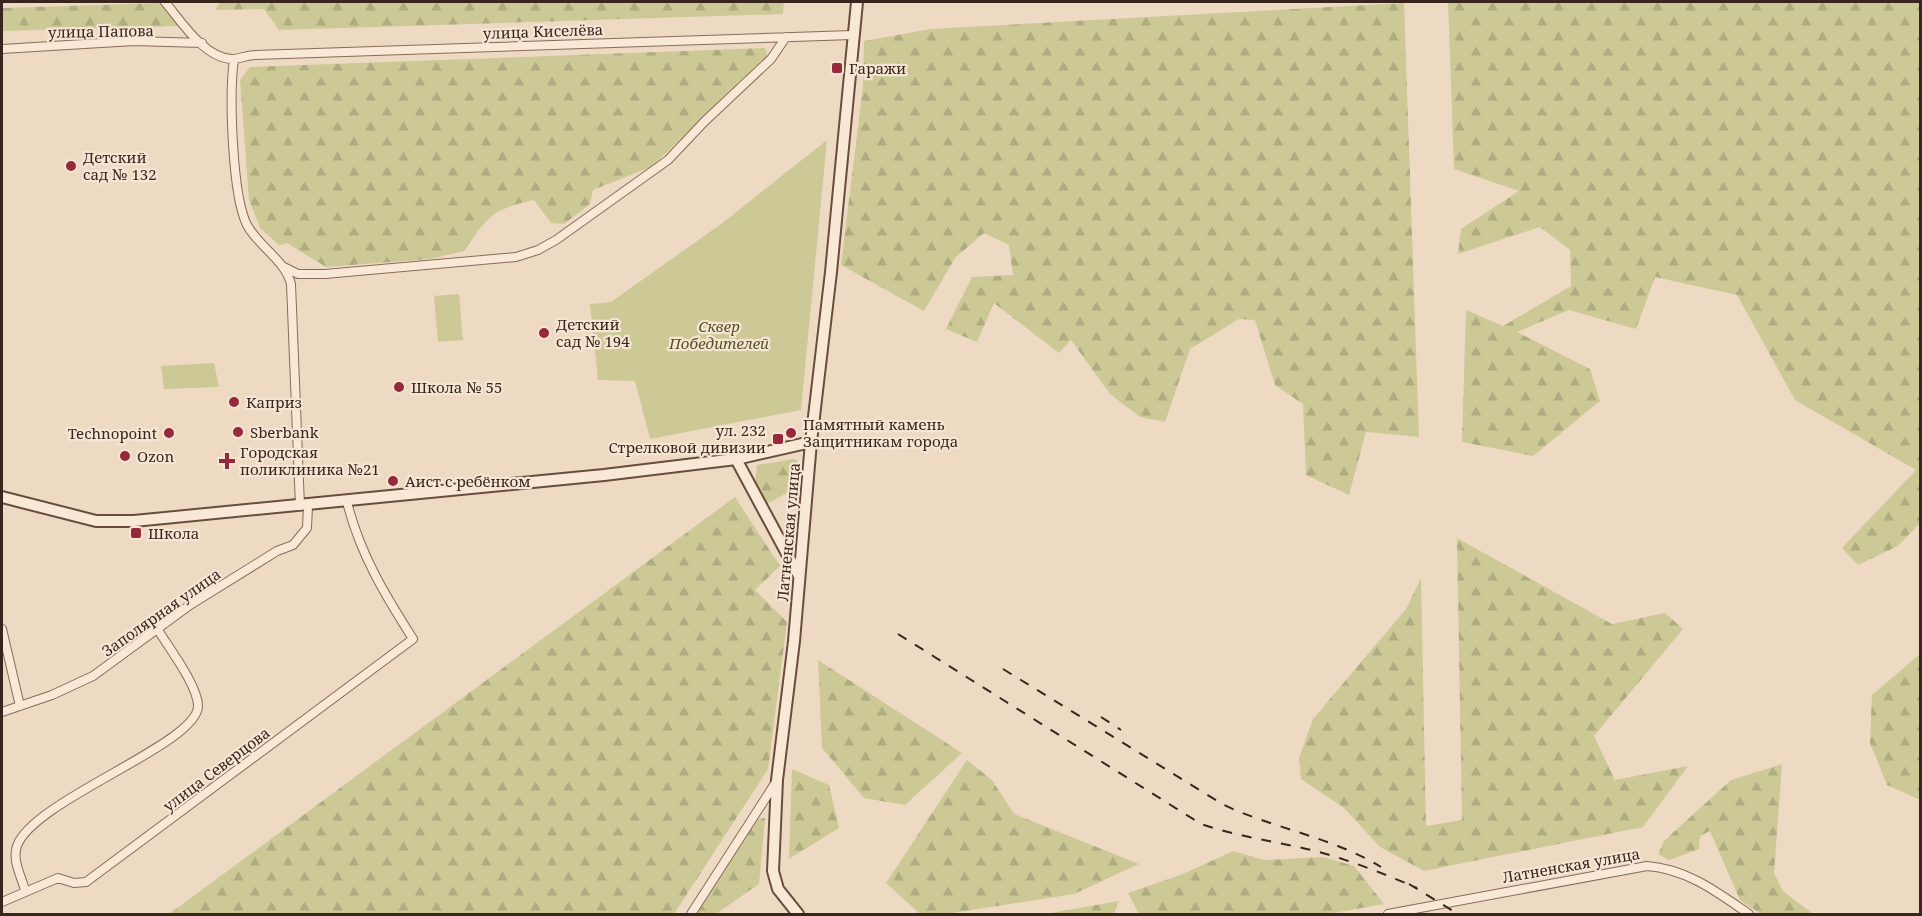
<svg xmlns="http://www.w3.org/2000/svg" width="1922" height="916" font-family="'Noto Serif',serif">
	<defs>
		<pattern id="forest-firs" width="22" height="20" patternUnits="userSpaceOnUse" patternTransform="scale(1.5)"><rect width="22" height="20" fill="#ccc997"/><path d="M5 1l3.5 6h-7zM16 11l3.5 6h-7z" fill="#b0ac82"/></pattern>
	</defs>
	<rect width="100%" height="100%" fill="#eedac3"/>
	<!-- forest -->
	<path fill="url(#forest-firs)" d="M220 2H784L783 14 279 30 264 9 215 10Z
		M1448 2H1920V523L1898 546 1858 565 1842 548 1916 470 1795 400 1737 295 1655 277 1636 329 1569 310 1517 332 1590 369 1600 401 1533 456 1462 442 1466 310 1503 326 1571 286 1570 250 1540 227 1458 254 1461 229 1519 191 1454 169Z
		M161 3 180 26 2 31V8Z
		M1404 3 1419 437 1366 432 1349 495 1306 475 1303 404 1275 385 1255 320 1239 319 1190 349 1165 422 1140 417 1110 394 1071 340 1059 353 994 303 977 342 946 329 972 277 1013 275 1009 245 984 233 955 258 924 311 841 265 863 86 864 41 931 29Z
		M765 48 768 57 651 167 593 190 590 204 564 224 551 223 534 200C493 209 488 216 464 251L430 259 326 267 287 243 279 245 260 228 249 200 240 80 250 67Z
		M794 459 800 463C800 489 788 493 766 504L755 481 757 465Z
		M735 497 780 566 755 590 787 622 768 769 674 914H169Z
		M1457 538 1612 624 1665 613 1683 629 1594 736 1615 780 1688 766 1643 827 1424 871 1380 847 1343 807 1301 779 1299 758 1313 719 1406 609 1421 578 1426 826 1462 820Z
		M1920 654V800L1887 785 1870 743 1872 695Z
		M818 660 962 753 905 805 864 798 822 748Z
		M967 760 992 780 1014 814 1139 864 1074 894 946 914H920L886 883Z
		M1782 764 1774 873 1783 891 1813 914H1761L1740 900 1710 831 1700 836 1699 849 1669 860 1658 854 1664 841 1731 780Z
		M792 769 829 785 839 828 789 859Z
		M765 818 759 884 716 914H697L755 819Z
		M1233 851 1264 860 1323 857 1354 866 1384 904 1328 914H1139L1128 893 1183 874Z
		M1119 901 1114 914H1045Z"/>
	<!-- park -->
	<path fill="#ccc997" d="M827 140 801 410 650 439 635 381 598 380 590 304 611 302 721 224Z
		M459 294 463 340 438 342 434 296Z
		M214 363 219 387 164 389 161 366Z"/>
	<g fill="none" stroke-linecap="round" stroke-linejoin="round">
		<!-- street casing -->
		<g stroke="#886b5a" stroke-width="10">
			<path id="street" d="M165 2C181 21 204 58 232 59 239 59 248 55 255 55L853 35
				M2 49 134 41 202 43
				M234 59C229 94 232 195 247 225 259 247 285 260 291 284L300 506
				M284 267 298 274H325L516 257 538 250 556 240 668 160 705 121 771 59 786 37
				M2 629 20 706
				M2 712 52 695 93 676 190 605 277 551 293 545 307 528 308 506
				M25 890C21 876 12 860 17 846 33 800 198 744 198 706 198 686 169 648 158 630
				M2 902 58 878 74 883 86 882 413 639C385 595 360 554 347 502
				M691 914 776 782
				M1388 914 1647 866C1687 869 1717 892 1749 914"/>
		</g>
		<!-- secondary casing -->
		<g stroke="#694c3d" stroke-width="14">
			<path id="secondary" d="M736 459 799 576
				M2 497 96 521H134L604 475 736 459 811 442
				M798 914 778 889 773 871 777 780 794 641 811 442 831 272 857 2"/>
		</g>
		<!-- street -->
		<use href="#street" stroke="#f9e8d6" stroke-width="8"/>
		<!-- secondary -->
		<use href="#secondary" stroke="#f9e8d6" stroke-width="10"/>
		<!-- rail -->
		<path stroke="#38261e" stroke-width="2" stroke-dasharray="10 10" stroke-linecap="butt" d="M898 634 1201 824C1241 838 1284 842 1326 854 1357 863 1387 875 1417 888
			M1003 669 1224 805C1275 829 1332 837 1381 867
			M1101 717 1121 730
			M1409 884 1458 914"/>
	</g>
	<!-- markers -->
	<g fill="#962a3c" stroke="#f5e5d2" stroke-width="2">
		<rect x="831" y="62" width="12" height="12" rx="3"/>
		<circle cx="71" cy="166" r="6"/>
		<circle cx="544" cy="333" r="6"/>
		<circle cx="399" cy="387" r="6"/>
		<circle cx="234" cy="402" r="6"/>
		<circle cx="238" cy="432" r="6"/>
		<circle cx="169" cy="433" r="6"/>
		<circle cx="791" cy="433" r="6"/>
		<rect x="772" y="433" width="12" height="12" rx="3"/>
		<circle cx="125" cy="456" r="6"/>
		<path d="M224 452h6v6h6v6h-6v6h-6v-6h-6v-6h6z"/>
		<circle cx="393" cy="481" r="6"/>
		<rect x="130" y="527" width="12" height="12" rx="3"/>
	</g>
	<g text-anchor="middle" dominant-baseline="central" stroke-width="4.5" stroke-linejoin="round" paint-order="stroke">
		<!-- street labels -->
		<g font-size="15" fill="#38261e" stroke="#f5e5d2">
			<text transform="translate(101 31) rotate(-1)">улица Папова</text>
			<text transform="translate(543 31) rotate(-2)">улица Киселёва</text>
			<text transform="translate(788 532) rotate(-85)">Латненская улица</text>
			<text transform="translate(161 612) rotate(-35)">Заполярная улица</text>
			<text transform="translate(216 769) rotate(-37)">улица Северцова</text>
			<text transform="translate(1571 865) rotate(-10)">Латненская улица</text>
		</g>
		<!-- poi labels -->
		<g font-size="15" fill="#38261e" stroke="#f5e5d2" text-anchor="start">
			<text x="849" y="68">Гаражи</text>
			<text x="83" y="157">Детский<tspan x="83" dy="17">сад № 132</tspan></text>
			<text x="556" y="324">Детский<tspan x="556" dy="17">сад № 194</tspan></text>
			<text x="411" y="387">Школа № 55</text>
			<text x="246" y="402">Каприз</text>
			<text x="803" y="424">Памятный камень<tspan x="803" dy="17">Защитникам города</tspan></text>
			<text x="766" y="430" text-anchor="end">ул. 232<tspan x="766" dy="17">Стрелковой дивизии</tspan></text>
			<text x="250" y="432">Sberbank</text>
			<text x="157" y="433" text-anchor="end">Technopoint</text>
			<text x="240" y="452">Городская<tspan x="240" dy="17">поликлиника №21</tspan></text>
			<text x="137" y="456">Ozon</text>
			<text x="405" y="481">Аист с ребёнком</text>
			<text x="148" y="533">Школа</text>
		</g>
		<!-- park labels -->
		<g font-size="15" font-style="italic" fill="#505424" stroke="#f5e5d2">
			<text x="719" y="326">Сквер<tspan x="719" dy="17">Победителей</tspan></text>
		</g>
	</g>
	<!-- border -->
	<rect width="1922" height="916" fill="none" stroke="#38261e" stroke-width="6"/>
</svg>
